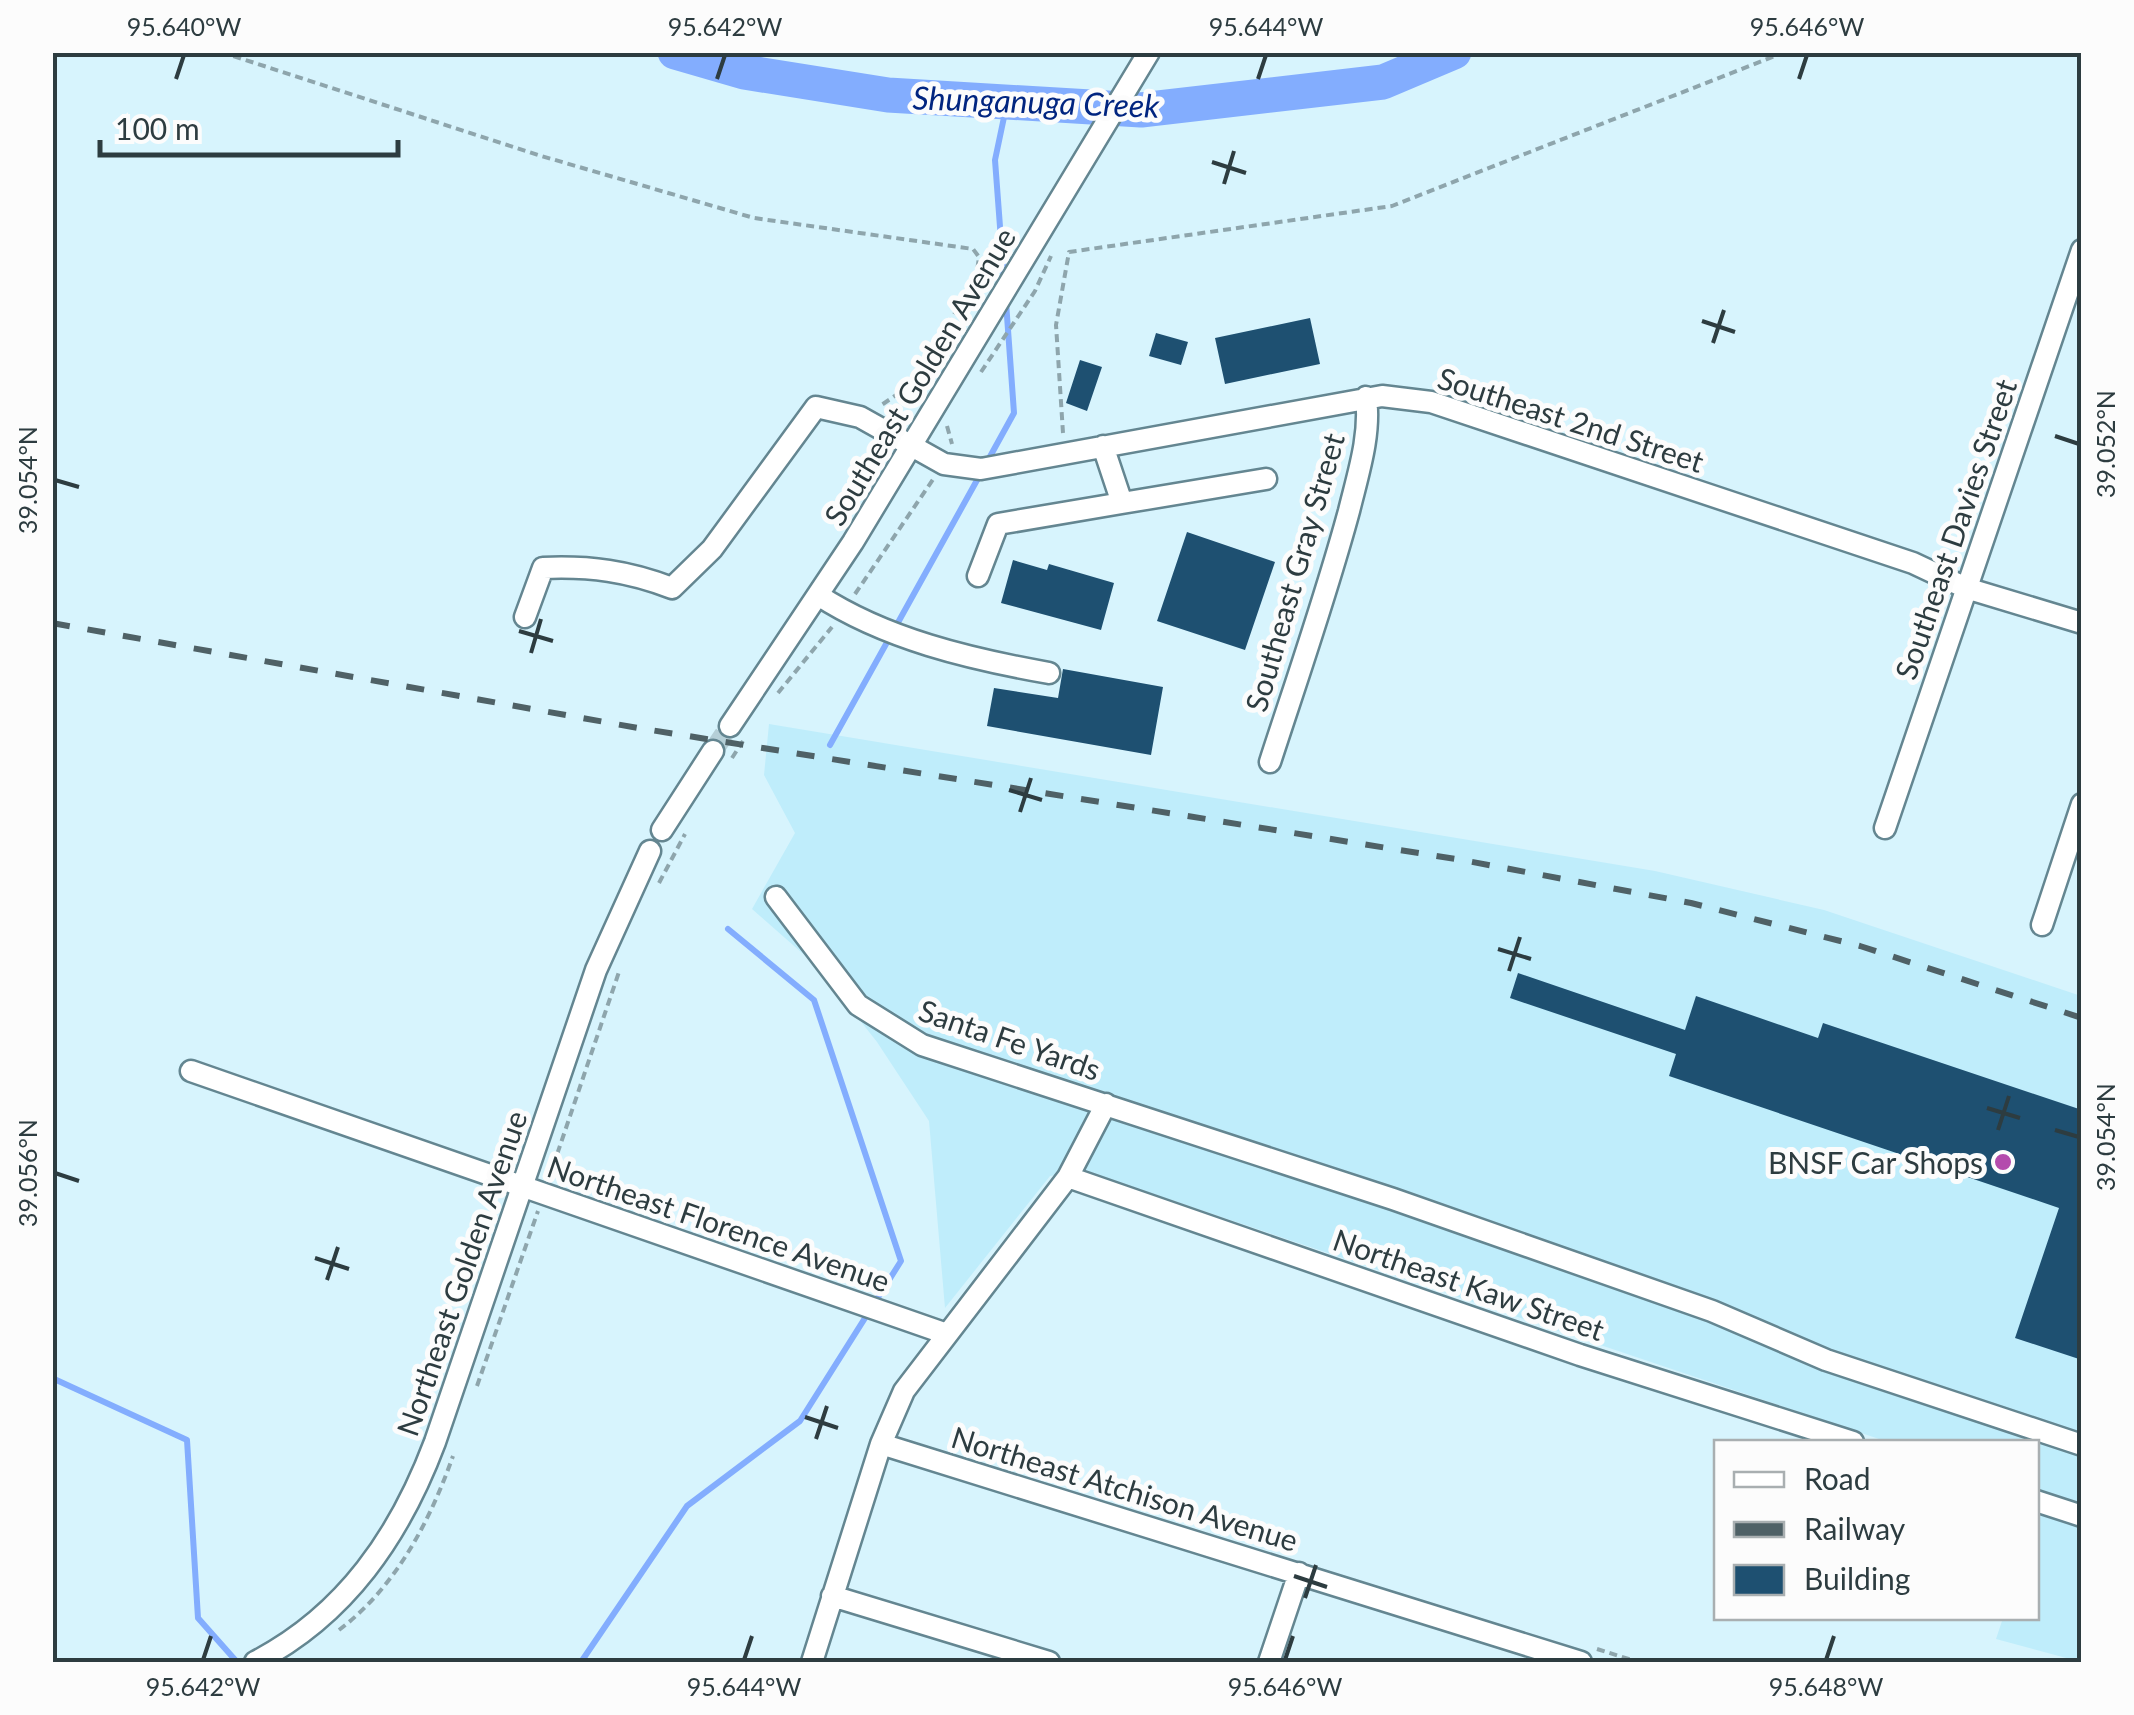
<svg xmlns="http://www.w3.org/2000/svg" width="2134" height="1715" font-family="Lato,sans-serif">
	<rect width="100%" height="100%" fill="#d7f4fd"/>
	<!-- built -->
	<path fill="#bfedfb" d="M769 724 1655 871 1824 910 2081 996V1662L1996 1639 2003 1618H2036V1442H1888L1085 1171 1050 1176 945 1308 929 1121 877 1042 818 967 752 909 795 833 764 775Z"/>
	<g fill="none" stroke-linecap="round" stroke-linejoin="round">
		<!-- stream -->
		<path stroke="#83adfe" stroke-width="6" d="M1004 280 995 160 1007 103
			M987 462 1014 413 1006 302
			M830 745 981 473
			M52 1378 187 1440 198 1618 237 1662
			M581 1662 687 1506 800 1421 901 1261 814 1000 728 929"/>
		<!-- river -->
		<path stroke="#83adfe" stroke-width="35" d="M675 52 744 72 888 95 1141 110 1383 82 1454 52"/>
	</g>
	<!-- building -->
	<path fill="#1e5071" d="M1310 318 1320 364 1225 384 1215 338Z
		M1156 333 1188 342 1181 365 1149 356Z
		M1080 360 1102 367 1087 411 1066 403Z
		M1187 532 1275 562 1245 650 1157 621Z
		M1013 560 1047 570 1049 564 1114 583 1101 630 1001 603Z
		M1063 669 1163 687 1151 755 987 726 994 688 1058 698Z
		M1518 973 1685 1030 1696 996 1818 1038 1823 1023 2082 1110V1360L2015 1338 2059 1208 1669 1076 1676 1054 1510 998Z"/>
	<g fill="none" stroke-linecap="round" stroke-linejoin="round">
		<!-- minor-tunnel -->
		<path stroke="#b5cfd7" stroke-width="20" stroke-dasharray="20 10" stroke-linecap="butt" d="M713 751 730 726"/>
		<!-- minor casing -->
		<g stroke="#648691" stroke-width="25">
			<path id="minor" d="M1103 446 1122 503 1266 479
				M978 576 998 524 1122 503
				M818 595C885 639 970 659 1049 673
				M525 617 543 568C590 566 628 571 672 588L712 549 816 407 860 417 944 464 981 469 1382 396 1431 402 1913 563 1966 588 2082 623
				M730 726 853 542 1149 52
				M1270 762C1297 679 1326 596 1349 511 1358 474 1371 435 1366 397
				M1885 828 2082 250
				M662 830 713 751
				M776 897 858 1005 922 1045 1393 1199 1712 1311 1826 1360 2082 1445
				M2042 925 2082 804
				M191 1071 944 1333
				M1068 1177 1580 1355 1853 1442
				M881 1444 1581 1662
				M2036 1501 2082 1516
				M832 1596 1049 1662
				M255 1662C346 1615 400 1535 435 1442L596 970 650 851
				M812 1662 881 1444 904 1391 1068 1177 1106 1104
				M1269 1662 1299 1573"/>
		</g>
		<!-- path -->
		<path stroke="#8ea5ac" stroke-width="4" stroke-dasharray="8 5" stroke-linecap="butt" d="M221 52 538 155 754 218 973 249 979 257 976 278 920 371 908 387 880 406
			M981 372 1035 291 1051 256
			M947 426 952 444
			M1063 433 1056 325 1069 252 1392 206 1785 52
			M855 594 934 478
			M778 693 832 627
			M732 758 743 741
			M659 883 685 834
			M549 1178 620 969
			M477 1386 538 1211
			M339 1630C396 1587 430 1521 453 1456
			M1597 1649 1638 1662"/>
		<!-- minor -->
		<use href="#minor" stroke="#fff" stroke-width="20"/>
		<!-- rail -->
		<path stroke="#4f6166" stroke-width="6" stroke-dasharray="18 18" stroke-linecap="butt" d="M52 623 638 728 1462 860 1691 903 1860 946 2082 1018"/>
	</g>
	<!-- ticks -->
	<path fill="none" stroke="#2d3c40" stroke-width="4" d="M176 79 184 55M717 79 725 55M1258 79 1266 55M1799 79 1807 55M1212 162 1246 173M1224 184 1234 151M1702 321 1735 332M1713 343 1724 310M2055 436 2079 444M55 480 79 487M519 631 553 641M531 653 541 619M1009 790 1042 800M1020 812 1031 778M1498 949 1531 959M1509 971 1520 937M1987 1108 2020 1118M1998 1130 2009 1096M2055 1130 2079 1137M55 1173 79 1181M315 1258 349 1269M327 1280 338 1247M805 1417 838 1428M816 1439 827 1406M1294 1576 1327 1587M1305 1598 1316 1565M203 1660 211 1636M744 1660 752 1636M1285 1660 1293 1636M1826 1660 1834 1636"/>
	<!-- markers -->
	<circle fill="#b44bad" stroke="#fcfcfc" stroke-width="4" cx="2003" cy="1162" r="10"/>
	<g text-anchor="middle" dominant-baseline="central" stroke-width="10" stroke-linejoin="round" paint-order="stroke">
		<!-- street labels -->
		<g font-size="30" fill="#2d3c40" stroke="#fcfcfc">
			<text transform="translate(919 376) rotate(-59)">Southeast Golden Avenue</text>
			<text transform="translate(1571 419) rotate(18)">Southeast 2nd Street</text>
			<text transform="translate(1955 529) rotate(-71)">Southeast Davies Street</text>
			<text transform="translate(1294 572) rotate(-74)">Southeast Gray Street</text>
			<text transform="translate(1010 1039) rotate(19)">Santa Fe Yards</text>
			<text transform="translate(719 1223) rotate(19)">Northeast Florence Avenue</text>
			<text transform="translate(461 1273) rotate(-71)">Northeast Golden Avenue</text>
			<text transform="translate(1469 1284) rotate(19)">Northeast Kaw Street</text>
			<text transform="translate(1125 1488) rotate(17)">Northeast Atchison Avenue</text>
		</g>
		<!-- poi labels -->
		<g font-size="30" fill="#2d3c40" stroke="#fcfcfc" text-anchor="end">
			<text x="1983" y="1162">BNSF Car Shops</text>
		</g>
		<!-- water labels -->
		<g font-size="32" font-style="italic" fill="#012580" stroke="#fcfcfc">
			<text transform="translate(1036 101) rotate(2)">Shunganuga Creek</text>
		</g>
	</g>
	<!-- border -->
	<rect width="2134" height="1715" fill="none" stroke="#fcfcfc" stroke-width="110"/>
	<!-- legend -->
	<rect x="1714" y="1440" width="325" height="180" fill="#fcfcfc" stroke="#a9afb1" stroke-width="2.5"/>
	<rect x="1734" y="1472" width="50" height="15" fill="#ffffff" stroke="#a9afb1" stroke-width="2.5"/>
	<text x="1804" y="1490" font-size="30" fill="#2d3c40">Road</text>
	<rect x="1734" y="1522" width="50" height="15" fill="#4f6166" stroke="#a9afb1" stroke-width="2.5"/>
	<text x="1804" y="1540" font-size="30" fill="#2d3c40">Railway</text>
	<rect x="1734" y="1565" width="50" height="30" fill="#1e5071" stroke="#a9afb1" stroke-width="2.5"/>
	<text x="1804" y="1590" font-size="30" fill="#2d3c40">Building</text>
	<!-- scale -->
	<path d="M100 140v15h298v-15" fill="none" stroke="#2d3c40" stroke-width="5"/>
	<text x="115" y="140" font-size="30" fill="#2d3c40" stroke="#fcfcfc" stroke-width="8" paint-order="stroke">100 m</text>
	<rect x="55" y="55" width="2024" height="1605" fill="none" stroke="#2d3c40" stroke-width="4"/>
	<g font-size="25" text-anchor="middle" fill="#2d3c40">
		<text x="184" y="36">95.640°W</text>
		<text x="725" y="36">95.642°W</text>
		<text x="1266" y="36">95.644°W</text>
		<text x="1807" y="36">95.646°W</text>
		<text transform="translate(2106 444) rotate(-90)" y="9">39.052°N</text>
		<text transform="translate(28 480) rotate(-90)" y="9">39.054°N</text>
		<text transform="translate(2106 1137) rotate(-90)" y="9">39.054°N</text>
		<text transform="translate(28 1173) rotate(-90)" y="9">39.056°N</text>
		<text x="203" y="1696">95.642°W</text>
		<text x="744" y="1696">95.644°W</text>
		<text x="1285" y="1696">95.646°W</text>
		<text x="1826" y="1696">95.648°W</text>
	</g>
</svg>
